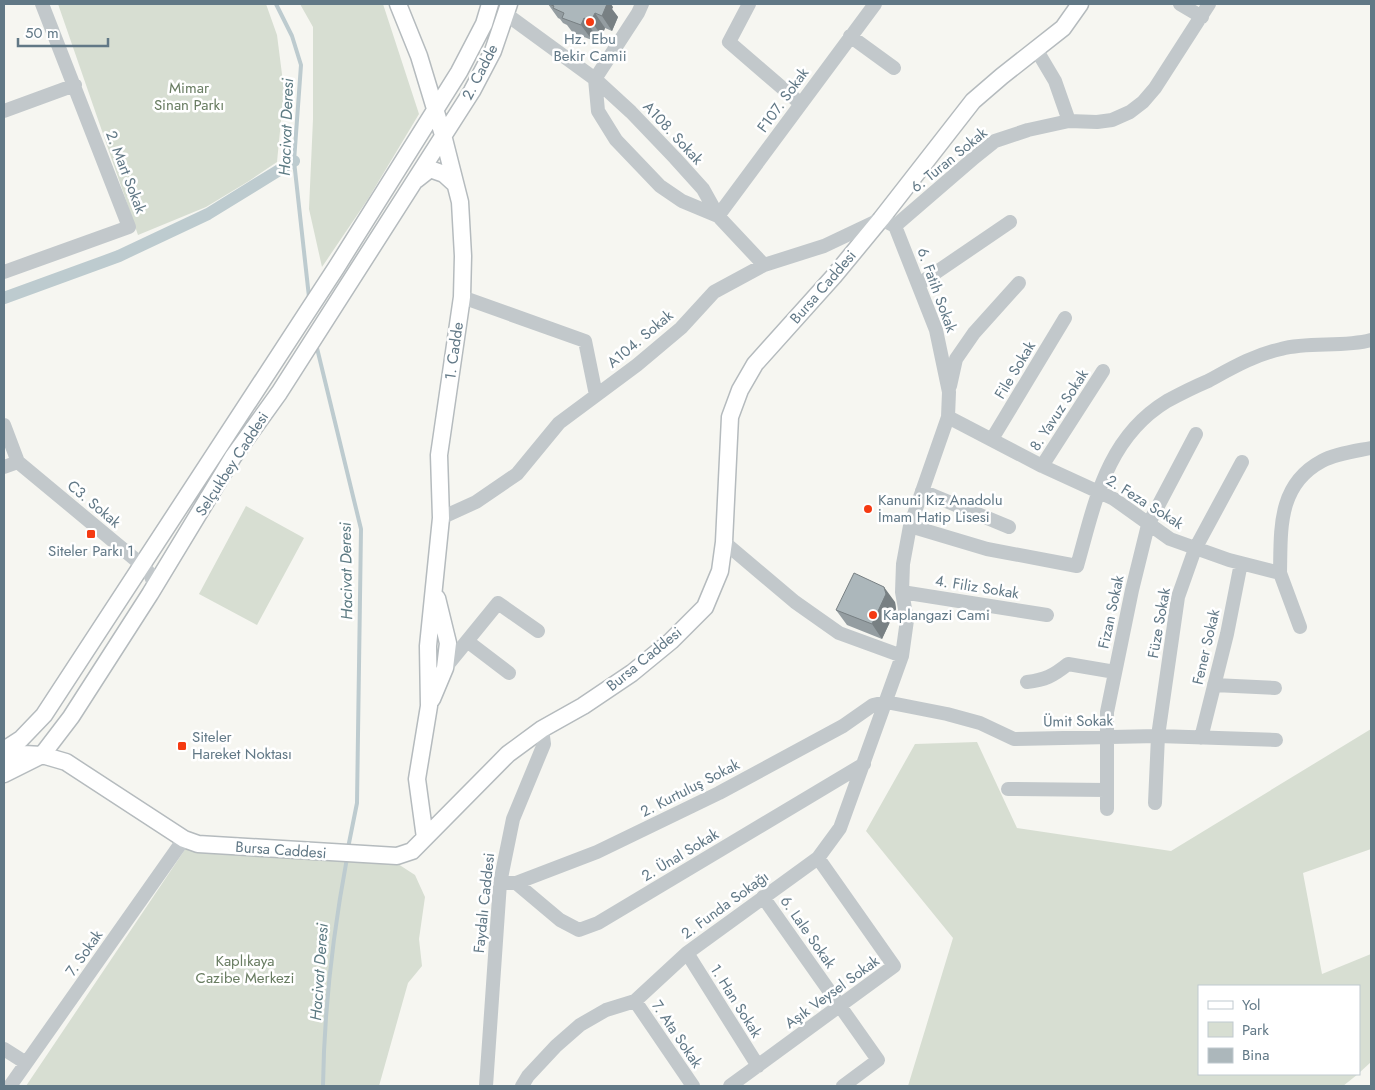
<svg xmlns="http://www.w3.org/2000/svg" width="1375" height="1090" font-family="Jost,sans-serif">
	<rect width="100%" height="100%" fill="#f6f6f1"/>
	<!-- green -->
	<path fill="#d7ded2" d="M58 4H266L277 35 284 90 277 162 249 181 206 207 138 235Z
		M300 4H383L419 114 368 199 322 267 309 209 313 119V27Z
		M246 506 304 538 257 625 199 594Z
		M1371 729V849L1303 873 1322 974 1371 954V1062L1359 1073V986H1199V1074H1358L1343 1086H908L953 938 866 831 915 744 977 742 1017 828 1171 851Z
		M186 848 398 864 415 875 425 897 419 939 422 966 408 983 379 1086H26Z"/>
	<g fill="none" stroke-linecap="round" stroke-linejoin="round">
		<!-- stream -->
		<path stroke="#bdcbcf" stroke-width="4" d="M276 4 292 36 301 65 294 161 309 297
			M316 344 361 529 357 803 348 848
			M323 1086C324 1010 333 933 347 858"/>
		<!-- canal -->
		<path stroke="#bdcbcf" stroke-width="12" d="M4 298 119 256 208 214 294 161"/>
		<!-- major casing -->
		<g stroke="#b5bbbe" stroke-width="19">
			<path id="major" d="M398 4 419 56 443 135 460 202 463 256 462 297 439 455 441 518 428 646 429 706 417 779 425 838
				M416 180 430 169 444 174 455 184
				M432 699 445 668 448 643 437 598
				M4 750 21 739 44 715 336 268 459 72 484 24 490 4
				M4 757 24 754 42 755 66 762 184 839 198 844 397 856 412 851 508 754 542 729 583 706 632 673 671 641 705 607 720 571 724 542 730 417 740 390 755 364 834 276 881 219 973 101 1002 76 1063 28 1080 4
				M4 774 42 755 71 717 150 594 233 457 279 393 472 91 493 51 509 4"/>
		</g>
		<!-- minor -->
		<path stroke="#c2c8cb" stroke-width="14" d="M642 4 638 13 595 79 631 112 675 158 703 189 718 216 875 4
			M749 4 729 42 801 104
			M1180 4 1202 17
			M506 14 595 79 598 111 616 140 660 186 682 201 718 216 764 265
			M850 36 894 68
			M1036 49 1055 81 1069 121
			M4 111 75 85
			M895 226 975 157 995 141 1028 130 1069 121 1097 122 1112 120 1130 112 1143 102 1155 88 1209 4
			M4 272 129 227 42 4
			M919 284 1010 222
			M462 297 585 341 596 395
			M950 386 956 359 974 333 1019 283
			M948 417 1042 466 1114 499 1170 539 1229 560 1280 573 1300 627
			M4 425 18 462
			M992 439 1065 318
			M1042 466 1103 371
			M4 467 18 462 142 565 150 574 155 586
			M922 491 1009 527
			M441 518 476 502 517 474 559 423 637 365 681 328 714 292 764 265 824 246 881 219 895 226 936 330 949 392 948 417 910 526 903 564 902 592 907 620 902 656 840 828 818 858 687 953 635 1001 606 1010 580 1025 556 1046 528 1076 522 1086
			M910 526 987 549 1077 566C1095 503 1106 438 1167 401 1180 394 1194 387 1208 381 1232 368 1254 355 1281 349 1310 341 1342 348 1371 340
			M724 542 795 602 839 633 902 656
			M1280 573C1281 530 1277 485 1322 461 1337 453 1356 451 1371 448
			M902 592 1047 615
			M467 641 509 673
			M445 668 498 603 538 631
			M1027 682C1045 680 1053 676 1068 664L1115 672
			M1214 685 1275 688
			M1201 738 1227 634 1241 563
			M1008 789 1106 790
			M1155 803 1158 736 1178 597 1195 549 1242 462
			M1107 809V712L1132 590 1148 525 1196 434
			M500 883H516L597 852 719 793 843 726 873 705 886 702 947 714 980 723 1014 739 1158 736 1276 740
			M516 883 560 920 579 930 598 923 864 764
			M763 897 878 1060 843 1086
			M687 953 758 1066
			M635 1001 693 1086
			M4 1049 26 1063
			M10 1086 184 839
			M486 1086 500 883 513 819 544 744 542 729
			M730 1086 894 966 818 858"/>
		<!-- major -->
		<use href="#major" stroke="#fff" stroke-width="16"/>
	</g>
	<!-- wall -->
	<path fill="#949da1" d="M548 4 613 7 612 9 618 17 612 31 605 28 602 36 594 33 592 40 573 33 567 25 563 23 560 19 558 18Z
		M895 602 896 609 882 639 847 625 836 610Z"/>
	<!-- shaded-wall -->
	<path fill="#788083" d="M603 4H611L613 7 612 9 618 17 612 31 602 16Z
		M595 13 605 28 602 36 591 21Z
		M584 18 594 33 592 40 581 25Z
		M884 587 895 602 896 609 882 639 872 624Z"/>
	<!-- building -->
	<path fill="#acb7bb" stroke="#788083" d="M549 4H607L602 16 595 13 591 21 584 18 581 25 562 18 564 13 553 8 554 6Z
		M854 573 884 587 886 594 872 624 836 610Z"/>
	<!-- markers -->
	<g fill="#f53a12" stroke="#fff" stroke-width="2">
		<circle cx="590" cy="22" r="5"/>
		<circle cx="868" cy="509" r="5"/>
		<rect x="86" y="529" width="10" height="10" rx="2.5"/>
		<circle cx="873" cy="615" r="5"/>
		<rect x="177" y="741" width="10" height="10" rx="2.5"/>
	</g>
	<g text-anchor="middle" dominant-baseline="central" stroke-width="5" stroke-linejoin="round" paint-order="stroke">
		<!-- poi labels -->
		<g font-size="15" fill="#617886" stroke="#fff" text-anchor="start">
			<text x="590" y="39" text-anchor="middle">Hz. Ebu<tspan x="590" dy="17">Bekir Camii</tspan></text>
			<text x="878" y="500">Kanuni Kız Anadolu<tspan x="878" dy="17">İmam Hatip Lisesi</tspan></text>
			<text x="91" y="551" text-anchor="middle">Siteler Parkı 1</text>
			<text x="883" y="615">Kaplangazi Cami</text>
			<text x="192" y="737">Siteler<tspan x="192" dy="17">Hareket Noktası</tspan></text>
		</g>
		<!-- street labels -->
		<g font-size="15" fill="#617886" stroke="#fff">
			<text transform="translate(480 72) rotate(-63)">2. Cadde</text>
			<text transform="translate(783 100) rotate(-54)">F107. Sokak</text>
			<text transform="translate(673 133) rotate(47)">A108. Sokak</text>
			<text transform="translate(949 160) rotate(-39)">6. Turan Sokak</text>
			<text transform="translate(126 172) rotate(69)">2. Mart Sokak</text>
			<text transform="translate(823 287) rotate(-49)">Bursa Caddesi</text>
			<text transform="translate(937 290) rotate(70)">6. Fatih Sokak</text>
			<text transform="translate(640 339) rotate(-40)">A104. Sokak</text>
			<text transform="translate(454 351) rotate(-82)">1. Cadde</text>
			<text transform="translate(1015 370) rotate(-59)">File Sokak</text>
			<text transform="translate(1059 410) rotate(-57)">8. Yavuz Sokak</text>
			<text transform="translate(232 464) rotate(-57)">Selçukbey Caddesi</text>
			<text transform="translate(1145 502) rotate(32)">2. Feza Sokak</text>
			<text transform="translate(94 504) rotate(40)">C3. Sokak</text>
			<text transform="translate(977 587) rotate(9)">4. Filiz Sokak</text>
			<text transform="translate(1111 612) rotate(-78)">Fizan Sokak</text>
			<text transform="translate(1159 623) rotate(-80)">Füze Sokak</text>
			<text transform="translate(1206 647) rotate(-77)">Fener Sokak</text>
			<text transform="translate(644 659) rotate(-39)">Bursa Caddesi</text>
			<text transform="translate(1078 721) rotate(-1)">Ümit Sokak</text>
			<text transform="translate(690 788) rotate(-27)">2. Kurtuluş Sokak</text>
			<text transform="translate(281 850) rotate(4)">Bursa Caddesi</text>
			<text transform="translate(680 855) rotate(-31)">2. Ünal Sokak</text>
			<text transform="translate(484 903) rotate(-84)">Faydalı Caddesi</text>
			<text transform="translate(725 905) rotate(-36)">2. Funda Sokağı</text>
			<text transform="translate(808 932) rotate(55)">6. Lale Sokak</text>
			<text transform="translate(84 953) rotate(-55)">7. Sokak</text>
			<text transform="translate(832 992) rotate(-36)">Aşık Veysel Sokak</text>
			<text transform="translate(736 1001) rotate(58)">1. Han Sokak</text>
			<text transform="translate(677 1034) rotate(56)">7. Ata Sokak</text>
		</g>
		<!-- park labels -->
		<g font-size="15" fill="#687c61" stroke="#fff">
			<text x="189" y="88">Mimar<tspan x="189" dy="17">Sinan Parkı</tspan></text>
			<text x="245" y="961">Kaplıkaya<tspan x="245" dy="17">Cazibe Merkezi</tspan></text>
		</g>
		<!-- water labels -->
		<g font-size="16" font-style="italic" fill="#5d7b83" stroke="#fff">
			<text transform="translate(286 127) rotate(-88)">Hacivat Deresi</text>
			<text transform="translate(346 571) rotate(-91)">Hacivat Deresi</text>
			<text transform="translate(319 972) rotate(-86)">Hacivat Deresi</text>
		</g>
	</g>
	<!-- border -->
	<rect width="1375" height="1090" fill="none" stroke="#617886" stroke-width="10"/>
	<!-- legend -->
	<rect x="1198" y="985" width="162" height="90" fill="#ffffff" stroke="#c0c9cf"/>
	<rect x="1208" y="1001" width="25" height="8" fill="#ffffff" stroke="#c0c9cf"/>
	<text x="1242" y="1010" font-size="15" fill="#617886">Yol</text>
	<rect x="1208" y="1022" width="25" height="15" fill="#d7ded2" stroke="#c0c9cf"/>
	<text x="1242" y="1035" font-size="15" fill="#617886">Park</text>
	<rect x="1208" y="1048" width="25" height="15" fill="#acb7bb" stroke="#c0c9cf"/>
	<text x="1242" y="1060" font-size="15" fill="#617886">Bina</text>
	<!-- scale -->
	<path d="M18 38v8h90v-8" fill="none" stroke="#617886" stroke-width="2.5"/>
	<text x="25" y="38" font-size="15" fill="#617886" stroke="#ffffff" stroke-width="4" paint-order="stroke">50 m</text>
</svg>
